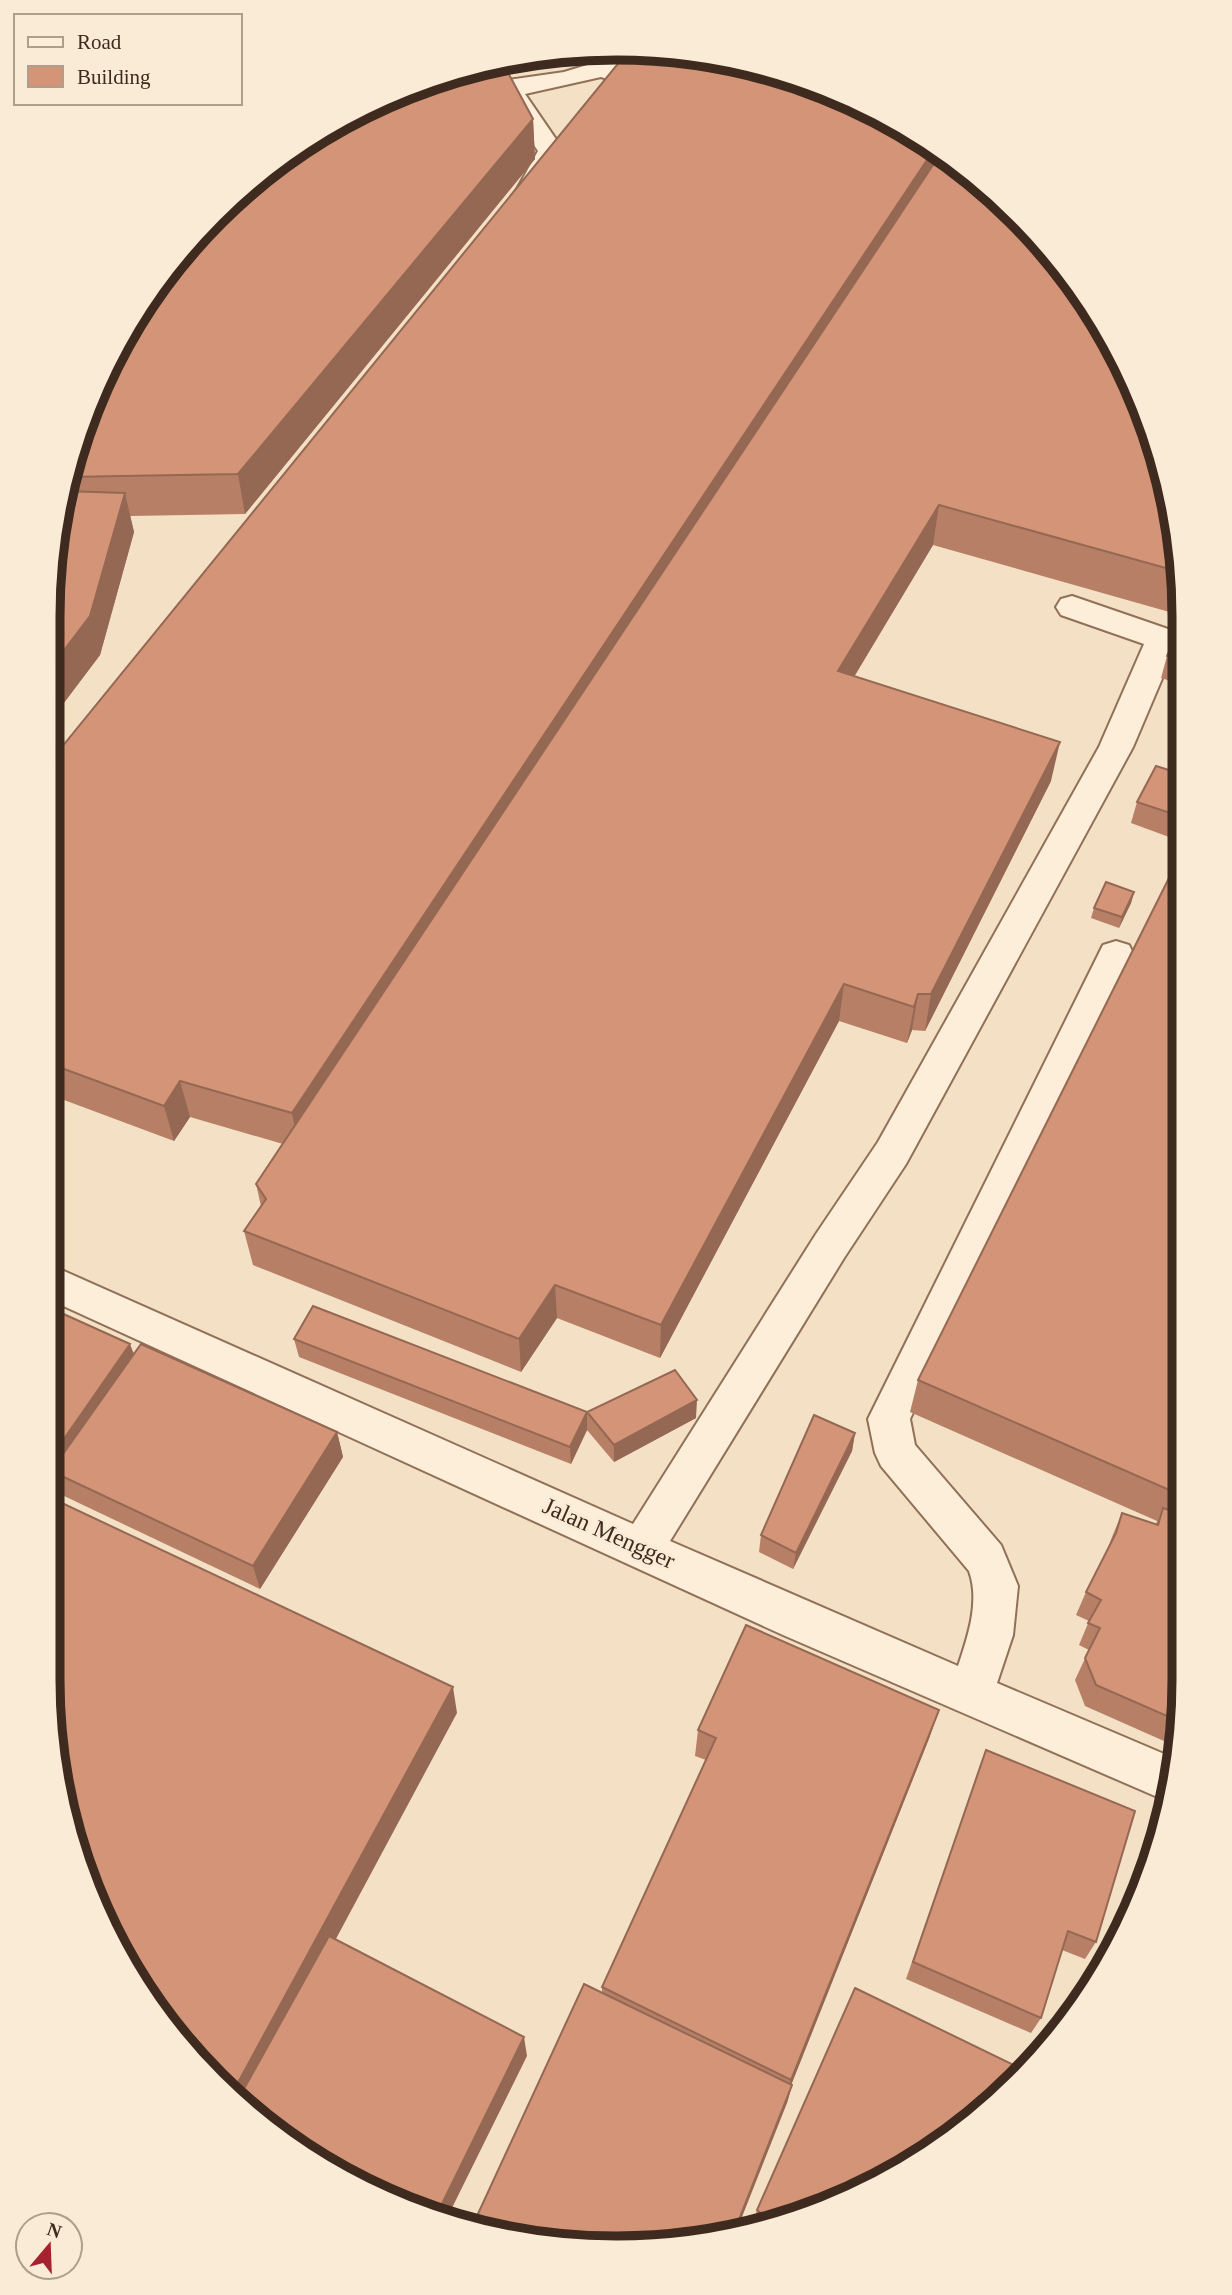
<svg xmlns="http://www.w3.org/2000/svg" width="1232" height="2295" font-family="Georgia,serif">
	<rect width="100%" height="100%" fill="#f3e0c5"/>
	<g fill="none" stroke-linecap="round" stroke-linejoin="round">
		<!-- minor casing -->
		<g stroke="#907058" stroke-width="4">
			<path id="minor" d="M619 50 684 52 719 64 764 74 772 71 797 77 794 81 816 85 858 104 848 108 703 75 648 56 645 52 624 68 670 83 674 88 670 93 661 96 601 77 525 94 564 151 538 197 529 199 520 197 516 191 538 151 502 97 477 96 473 91 477 86 486 83 564 72 597 62Z
				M1072 596 1168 629 1178 641 1133 747 906 1164 844 1258 670 1541 958 1666C968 1636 980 1601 969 1571L881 1466 875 1453 868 1419 1103 945 1116 941 1129 945 1134 955 910 1419 915 1445 1001 1545 1018 1586 1013 1635 997 1683 1176 1759 1169 1802 783 1635 48 1299V1264L633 1524 816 1234 878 1142 1099 747 1144 644 1061 615 1056 607 1061 599Z"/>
		</g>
		<!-- minor -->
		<use href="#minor" fill="#fceed9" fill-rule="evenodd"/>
	</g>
	<!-- wall -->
	<path fill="#b67f66" d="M592 49 621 50 617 55Z
		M629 50 1180 542V615L933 545 854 677 1051 781 925 1031 912 1030 907 1043 839 1021 660 1358 557 1318 521 1372 253 1265 244 1231 261 1206 256 1184 283 1144 190 1117 174 1141 48 1094V764Z
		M533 119 535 159 245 514 130 516 134 532 100 655 54 716 48 717V579L67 468Z
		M1180 628V684L1161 678 1167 656Z
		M1137 802 1181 813 1169 837 1131 823Z
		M1181 854 1183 1698 1176 1720 1164 1741 1085 1706 1075 1680 1089 1650 1079 1645 1089 1621 1076 1615 1086 1592 1108 1548 1112 1537 1122 1513 1156 1524 1157 1521 910 1412 918 1380Z
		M1134 892 1131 903 1119 928 1091 918 1094 908Z
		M48 1307 134 1353 337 1432 343 1457 260 1589 62 1495 51 1471 56 1464 47 1460Z
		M294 1339 587 1412 696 1418 614 1462 587 1430 571 1464 299 1357Z
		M855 1433 852 1451 793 1569 759 1552 761 1535Z
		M698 1730 930 1736 791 2085H792L787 2103 602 1993V1987L706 1760 695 1756Z
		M986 1750 1096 1942 1085 1959 1062 1950 1041 2018 1031 2033 906 1979Z
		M834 2204 753 2223 757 2210Z"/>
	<!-- shaded-wall -->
	<path fill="#946853" d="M533 119 535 159 245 514 238 474Z
		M935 148 947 157 299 1148 292 1113Z
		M125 493 134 532 100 655 54 716 48 695V671Z
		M939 505 933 545 834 710 838 671Z
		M1060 742 1051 781 925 1031 931 994Z
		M1181 805V813L1169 837 1176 815Z
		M1134 892 1131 903 1119 928 1122 917Z
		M844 984 839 1021 660 1358 661 1325Z
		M918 994 912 1030 907 1043 914 1007Z
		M180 1081 190 1117 174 1141 164 1106Z
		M555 1285 557 1318 521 1372 519 1339Z
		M130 1344 140 1370 70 1470 59 1446Z
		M697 1400 696 1418 614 1462V1445Z
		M587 1412V1430L571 1464 570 1447Z
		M337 1432 343 1457 260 1589 253 1566Z
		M855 1433 852 1451 793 1569 796 1553Z
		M453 1687 457 1713 248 2103 234 2090Z
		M939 1710 930 1736 786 2098 791 2080Z
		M524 2037 527 2056 447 2218 437 2214Z
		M792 2085 787 2103 738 2227H736Z"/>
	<!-- building -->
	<path fill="#d49477" stroke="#946853" stroke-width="2" d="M629 50 851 101 900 123 935 148 292 1113 180 1081 164 1106 48 1063V764Z
		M467 67H505L533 119 238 474 65 477 67 468 123 332 188 241 269 165 364 106Z
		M941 153 991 189 1089 300 1142 399 1180 542V572L939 505 838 671 1060 742 931 994H918L914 1007 844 984 661 1325 555 1285 519 1339 244 1231 266 1199 256 1184Z
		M63 491 125 493 90 616 48 671V579Z
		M1180 628V660L1167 656Z
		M1181 754V805L1176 815 1137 802 1156 766 1172 771Z
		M1181 854 1183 1496 918 1380Z
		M1106 882 1134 892 1122 917 1094 908Z
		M313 1306 587 1412 570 1447 294 1339Z
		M48 1307 130 1344 59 1446 48 1441Z
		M141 1344 337 1432 253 1566 51 1471Z
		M675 1370 697 1400 614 1445 587 1412Z
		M814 1415 855 1433 796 1553 761 1535Z
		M47 1496 453 1687 234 2090 165 2026 78 1862 47 1679Z
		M1163 1508 1183 1515V1698L1176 1720 1096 1685 1085 1658 1100 1628 1088 1623 1101 1600 1086 1592 1116 1533 1122 1513 1158 1525Z
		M746 1625 939 1710 791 2080 602 1987 716 1738 698 1730Z
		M986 1750 1135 1811 1096 1942 1068 1931 1041 2018 913 1962Z
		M329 1936 524 2037 437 2214 300 2152 240 2096Z
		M584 1984 792 2085 736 2227 654 2246 471 2229Z
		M855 1988 1022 2069 991 2106 834 2204 768 2220 757 2210Z"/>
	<g text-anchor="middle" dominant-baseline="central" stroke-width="6" stroke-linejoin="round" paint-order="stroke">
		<!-- street labels -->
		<g font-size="24" fill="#3e2a1e" stroke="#f9ebd5">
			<text transform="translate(609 1533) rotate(24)">Jalan Mengger</text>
		</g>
	</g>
	<!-- crop -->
	<path d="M0 0H1232V2295H0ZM616 60H616A556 556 0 0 1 1172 616V1680A556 556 0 0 1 616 2236H616A556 556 0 0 1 60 1680V616A556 556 0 0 1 616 60Z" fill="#f9ebd5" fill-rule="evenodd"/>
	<path fill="none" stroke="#3e2a1e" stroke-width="9" d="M616 60H616A556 556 0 0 1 1172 616V1680A556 556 0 0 1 616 2236H616A556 556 0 0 1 60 1680V616A556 556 0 0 1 616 60Z"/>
	<!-- legend -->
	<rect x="14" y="14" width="228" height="91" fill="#f9ebd5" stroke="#ae9e8c" stroke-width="2"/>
	<rect x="28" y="37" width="35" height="10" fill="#fceed9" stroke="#ae9e8c" stroke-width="2"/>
	<text x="77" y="49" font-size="21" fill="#3e2a1e">Road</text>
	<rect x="28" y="66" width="35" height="21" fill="#d49477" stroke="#ae9e8c" stroke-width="2"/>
	<text x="77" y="84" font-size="21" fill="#3e2a1e">Building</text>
	<!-- north arrow -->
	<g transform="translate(49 2246) rotate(19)"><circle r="33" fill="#f9ebd5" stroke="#ae9e8c" stroke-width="2"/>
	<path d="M0-5L12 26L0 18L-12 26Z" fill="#a52230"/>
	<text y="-10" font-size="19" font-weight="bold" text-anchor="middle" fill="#3e2a1e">N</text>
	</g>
</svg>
